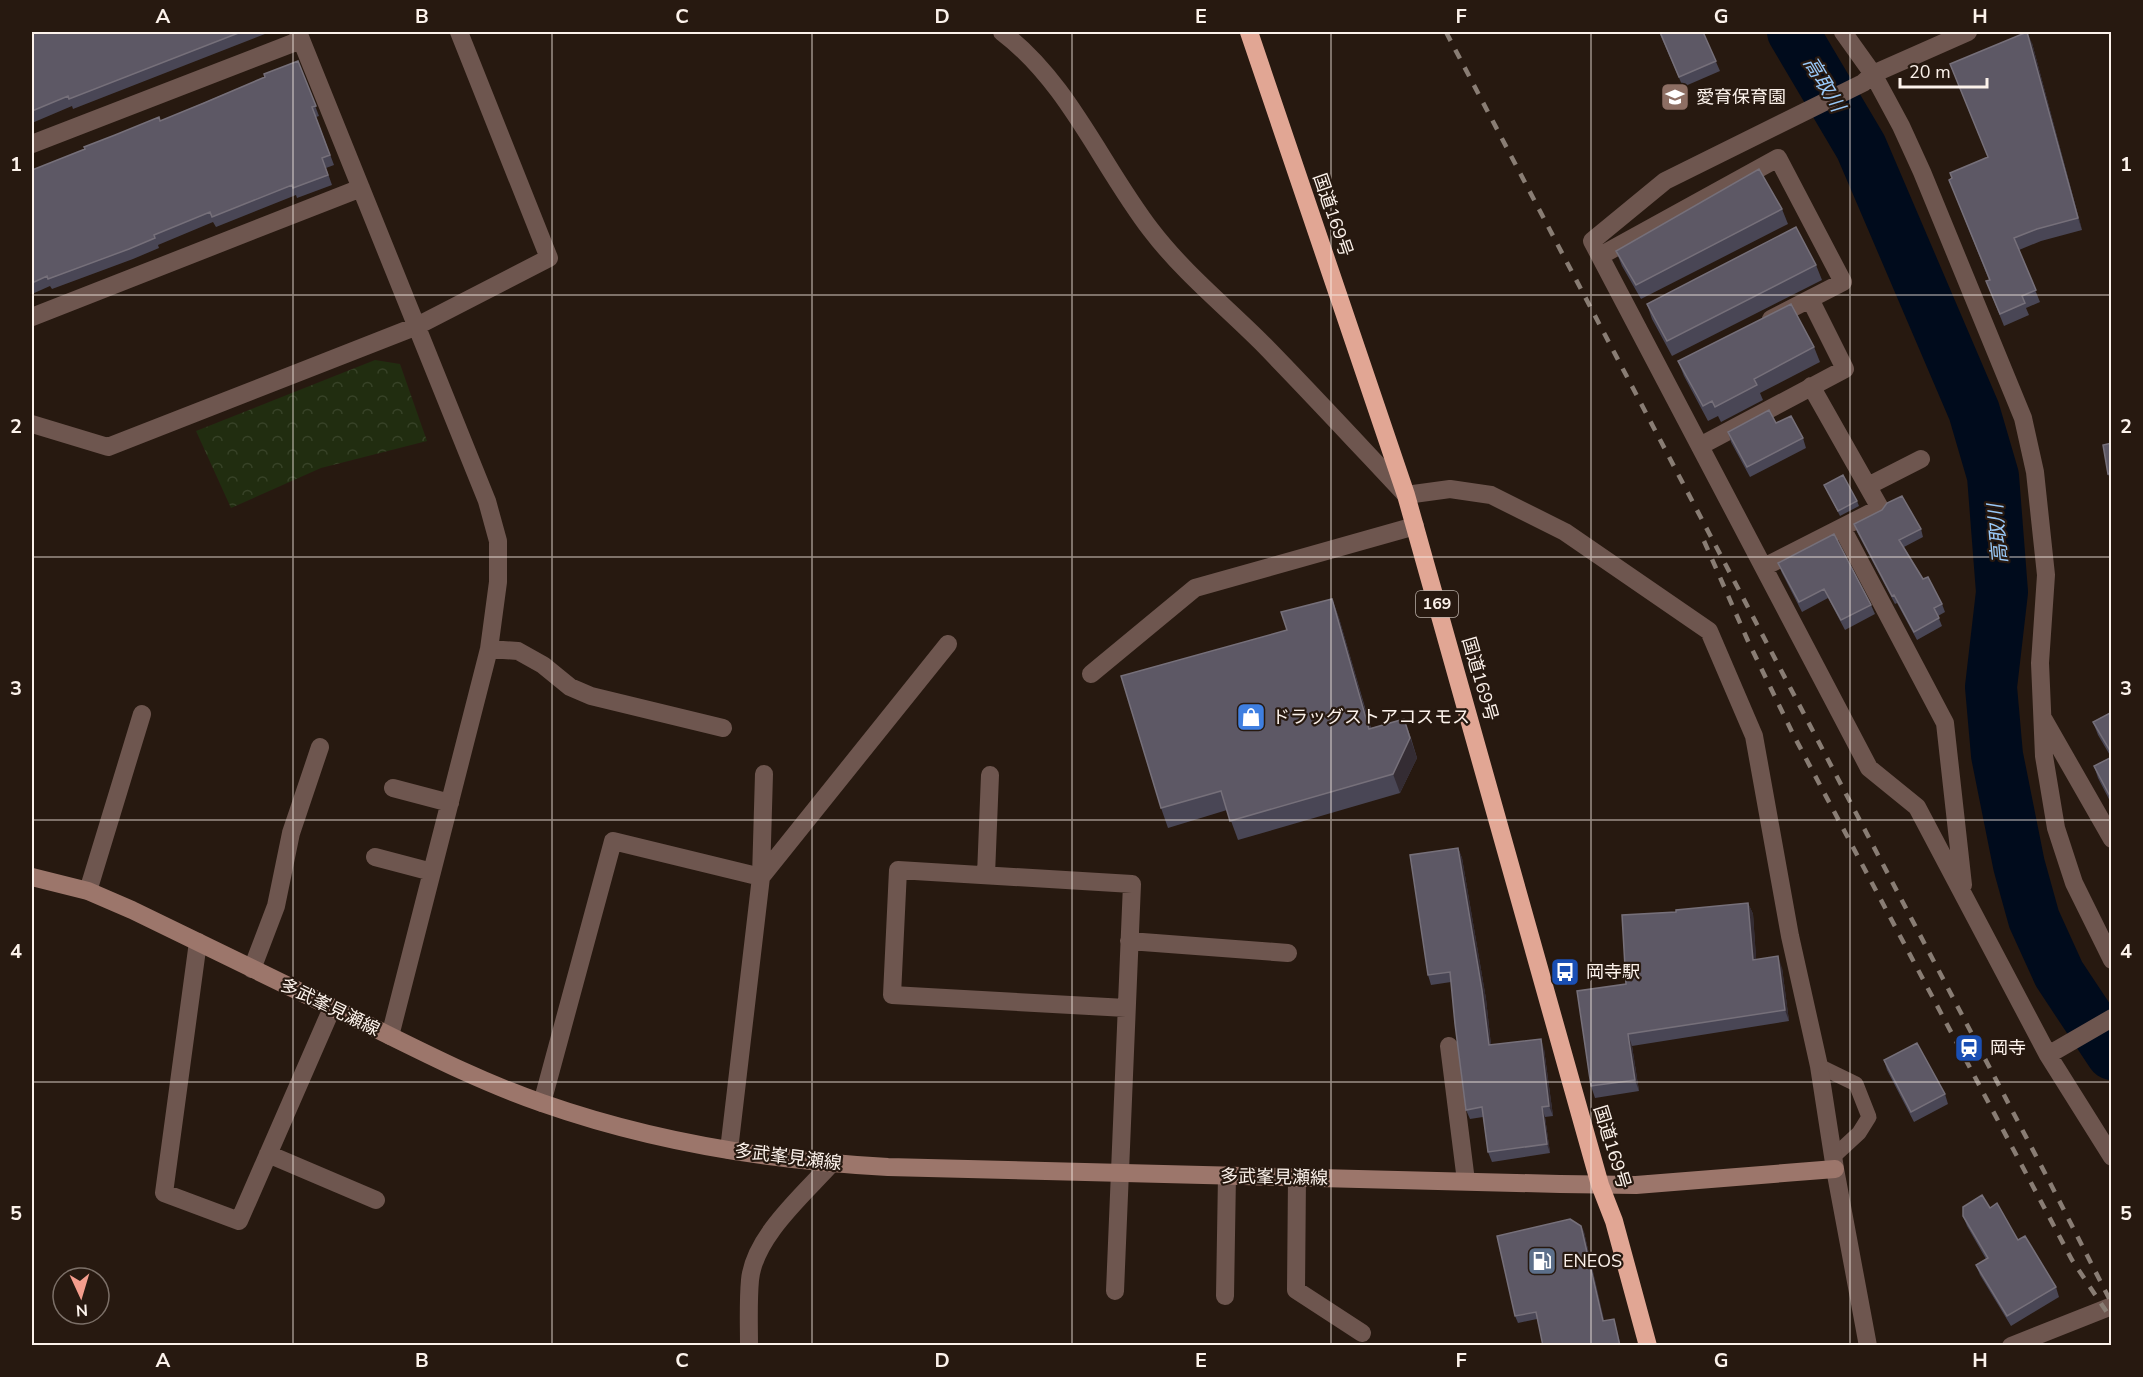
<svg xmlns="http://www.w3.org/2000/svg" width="2143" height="1377" font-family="'Nunito Sans','Noto Sans JP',sans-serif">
	<defs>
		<pattern id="park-crowns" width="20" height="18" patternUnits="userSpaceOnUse" patternTransform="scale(1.5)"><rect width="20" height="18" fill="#212d10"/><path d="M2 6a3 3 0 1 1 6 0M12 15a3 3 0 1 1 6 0" fill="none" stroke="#374227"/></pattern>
	</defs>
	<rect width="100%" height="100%" fill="#271910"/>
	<!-- park -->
	<path fill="url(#park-crowns)" d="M375 360 400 364 427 441 321 468 231 508 196 431Z"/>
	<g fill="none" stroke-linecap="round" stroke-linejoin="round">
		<!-- river -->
		<path stroke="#000b1c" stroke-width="52" d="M1793 32 1861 147 1974 411 1993 476 2002 592 1991 687 1997 755 2019 865 2034 919 2059 974 2112 1054"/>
		<!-- lane -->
		<path stroke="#6e564f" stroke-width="15" d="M1819 1066 1856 1084 1869 1117 1859 1133 1833 1157"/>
		<!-- street -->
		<path stroke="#6e564f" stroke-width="18" d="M298 32 487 501 498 541V582L489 649 390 1036
			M1002 32C1069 83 1101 165 1151 230 1183 272 1225 306 1262 343 1311 393 1358 444 1406 495L1450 489 1491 495 1565 532 1709 631 1754 736 1790 936 1819 1066 1835 1169 1868 1346
			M1843 32 1873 74 1901 126 1922 172 2023 418 2035 472 2046 575 2040 663 2044 756 2056 828 2074 883 2112 960
			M1968 32 1873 74 1863 83 1665 181 1592 241 1869 768 1917 807 2048 1055 2112 1157
			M32 144 301 40
			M1600 256 1778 158 1843 282 1771 319
			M32 317 361 188
			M32 424 108 447 417 326 549 258 459 32
			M1700 446 1845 369 1810 299
			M1868 486 1921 459
			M1842 528 1945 723 1963 885
			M1764 567 1880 508 1811 386
			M489 649 518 651 543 665 570 687 591 696 723 728
			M1091 674 1195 588 1415 526
			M2044 720 2112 839
			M393 788 450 803
			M375 857 432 872
			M986 875 990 775
			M88 891 142 714
			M1129 941 1288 953
			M198 942 164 1193 239 1221 332 1008
			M252 969 276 906 291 833 320 747
			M1449 1046 1466 1181
			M2048 1055 2112 1018
			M542 1103 613 841 761 877 764 774
			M729 1150 761 877 948 644
			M268 1154 376 1200
			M1297 1177 1296 1290 1362 1333
			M1115 1291 1132 884 898 870 892 995 1126 1008
			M1225 1296 1227 1175
			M749 1346C749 1324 748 1302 750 1280 754 1237 803 1195 831 1164
			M2011 1346 2112 1306"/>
		<!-- secondary -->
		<path stroke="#9c766b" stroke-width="18" d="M32 877 88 891 132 910C207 947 282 983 356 1019 417 1049 478 1081 542 1103 653 1142 771 1161 888 1167L1560 1184 1636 1185 1835 1169"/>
		<!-- highway -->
		<path stroke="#e1a694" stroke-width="18" d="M1249 32 1406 495 1600 1185 1614 1221 1648 1346"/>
		<!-- rail -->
		<path stroke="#897d74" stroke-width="4.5" stroke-dasharray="10 10" stroke-linecap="butt" d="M1446 32 2046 1175 2112 1304
			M1704 541 1748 641 1794 736 2072 1260 2112 1320"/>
	</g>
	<!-- wall -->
	<path fill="#494655" d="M32 32H270L73 109 72 106 32 123Z
		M1659 32H1703L1720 71 1683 87Z
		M2032 43 2082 230 2041 241 2019 250 2040 302 2026 308 2029 315 2004 326 1986 281 1989 280 1949 180 1988 157 1950 64Z
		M298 61 319 116 316 117 334 165 326 168 332 185 297 198 296 195 216 227 213 222 158 245 159 248 133 259 52 289 50 286 32 294V170L160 121 265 77Z
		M1782 209 1788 224 1641 299 1622 266 1616 251Z
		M1816 265 1822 280 1672 356 1652 319 1647 304Z
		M1814 347 1820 362 1760 393 1763 400 1721 422 1718 416 1708 421 1684 376 1678 361Z
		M1776 423 1803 438 1806 448 1750 477 1731 442 1728 432Z
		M2112 443V484L2108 474Z
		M1824 485 1857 501 1859 506 1840 516Z
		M1854 524 1921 529 1923 537 1904 547 1923 579 1942 604 1945 612 1938 616 1942 626 1917 640 1897 603 1895 604 1857 532Z
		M1778 563 1871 605 1875 614 1845 630 1828 598 1802 612 1782 573Z
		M1332 599 1339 618 1371 728 1404 719 1411 738 1417 758 1400 793 1238 840 1227 810 1168 828 1161 808 1287 630Z
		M2112 712V805L2098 778 2094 766 2111 757 2098 735 2093 722Z
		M1458 848 1462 858 1486 999 1491 1045 1544 1049 1553 1116 1545 1117 1550 1153 1492 1162 1488 1152 1483 1117 1470 1119 1466 1110 1451 982 1431 985 1428 975Z
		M1748 903 1753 914 1756 959 1782 968 1789 1021 1632 1046 1639 1091 1595 1098 1591 1086 1626 984 1676 912Z
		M1884 1060 1945 1094 1948 1104 1914 1122 1887 1070Z
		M1990 1208 2018 1240 2056 1287 2059 1297 2011 1326 1980 1275 1976 1265 1986 1259 1967 1226 1963 1216Z
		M1581 1226 1584 1232 1604 1321 1616 1326 1537 1319 1518 1323 1515 1316Z"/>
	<!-- shaded-wall -->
	<path fill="#342c33" d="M2027 32 2032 43 2082 230 2078 218Z
		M1332 599 1339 618 1376 748 1369 729Z
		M1404 719 1417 758 1400 793 1393 774Z
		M1458 848 1462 858 1486 999 1492 1055 1489 1045Z
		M1748 903 1753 914 1757 971 1753 960Z
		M1778 956 1782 968 1789 1021 1785 1010Z
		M1628 1034 1632 1046 1639 1091 1635 1080Z
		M1541 1039 1544 1049 1553 1116 1549 1106Z
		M1542 1107 1545 1117 1550 1153 1547 1144Z
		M1581 1226 1584 1232 1606 1328 1603 1321Z
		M1614 1319 1616 1326 1621 1346H1620Z"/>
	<!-- building -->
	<path fill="#5d5865" stroke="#76707a" stroke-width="1.5" d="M32 32H241L69 99 68 96 32 111Z
		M1660 32H1703L1716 61 1679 77Z
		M2027 32 2078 218 2037 229 2014 238 2036 290 2022 296 2025 303 2000 314 1986 281 1990 280 1949 180 1952 178 1950 173 1988 157 1950 64Z
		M298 61 316 106 312 107 330 155 322 158 328 175 293 188 292 185 212 217 210 212 154 235 155 238 129 249 48 279 47 276 32 283V170L85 149 84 147 115 135 159 117 160 121 204 103 265 77 264 74Z
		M1759 169 1782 209 1636 285 1616 251Z
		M1796 227 1816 265 1667 341 1647 304Z
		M1791 304 1814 347 1754 379 1757 385 1715 407 1712 401 1703 406 1678 361Z
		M1769 410 1776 423 1791 416 1803 438 1747 467 1728 432Z
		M2112 443V473L2108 474 2103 445Z
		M1843 475 1857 501 1838 511 1824 485Z
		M1902 496 1921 529 1899 540 1923 579 1928 577 1942 604 1934 608 1939 618 1914 632 1894 595 1892 596 1854 524 1882 510 1887 503Z
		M1834 534 1871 605 1841 620 1824 589 1799 602 1778 563Z
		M1332 599 1369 729 1404 719 1410 738 1393 774 1230 821 1221 791 1161 808 1121 676 1287 630 1281 612Z
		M2112 712V754L2093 722Z
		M2112 757V800L2094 766Z
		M1458 848 1482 990 1489 1045 1541 1039 1549 1106 1542 1107 1547 1144 1488 1152 1482 1107 1466 1110 1455 1024 1450 972 1428 975 1410 855Z
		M1748 903 1753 960 1778 956 1785 1010 1628 1034 1635 1080 1591 1086 1577 991 1626 984 1622 915 1676 912V910Z
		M1917 1043 1945 1094 1911 1112 1884 1060Z
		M1982 1195 1990 1208 1997 1203 2018 1240 2025 1236 2056 1287 2007 1316 1976 1265 1988 1258 1963 1216V1207Z
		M1570 1219 1581 1226 1603 1321 1614 1319 1620 1346H1543L1536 1312 1515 1316 1497 1236Z"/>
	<!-- grid -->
	<path fill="none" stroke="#fcf2eb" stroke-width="1.5" stroke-opacity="0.55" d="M293 32V1346M552 32V1346M812 32V1346M1072 32V1346M1331 32V1346M1591 32V1346M1850 32V1346M32 295H2112M32 557H2112M32 820H2112M32 1082H2112"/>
	<!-- icons -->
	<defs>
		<g id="school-square" transform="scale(1.5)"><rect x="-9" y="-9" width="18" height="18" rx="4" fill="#8d6e63" stroke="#271910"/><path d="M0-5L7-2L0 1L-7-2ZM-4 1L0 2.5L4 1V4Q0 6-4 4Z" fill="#fff"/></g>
		<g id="shop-square" transform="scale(1.5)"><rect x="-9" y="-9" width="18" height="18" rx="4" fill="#3f7fe0" stroke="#271910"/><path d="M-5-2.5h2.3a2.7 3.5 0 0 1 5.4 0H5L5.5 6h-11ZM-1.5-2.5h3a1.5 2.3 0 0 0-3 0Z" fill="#fff"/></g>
		<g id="bus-square" transform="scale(1.5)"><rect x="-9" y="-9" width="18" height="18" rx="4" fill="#1a4fb4" stroke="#271910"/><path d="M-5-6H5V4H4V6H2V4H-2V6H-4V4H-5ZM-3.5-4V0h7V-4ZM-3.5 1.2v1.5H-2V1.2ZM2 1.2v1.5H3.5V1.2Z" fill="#fff"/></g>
		<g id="station-square" transform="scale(1.5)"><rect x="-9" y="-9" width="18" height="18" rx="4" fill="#1a4fb4" stroke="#271910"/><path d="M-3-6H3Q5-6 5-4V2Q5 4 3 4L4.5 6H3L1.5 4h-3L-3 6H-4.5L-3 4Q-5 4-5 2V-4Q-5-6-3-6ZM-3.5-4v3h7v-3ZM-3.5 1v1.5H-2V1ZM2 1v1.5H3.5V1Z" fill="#fff"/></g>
		<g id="fuel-square" transform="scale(1.5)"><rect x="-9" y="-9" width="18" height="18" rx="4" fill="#5c6f8a" stroke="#271910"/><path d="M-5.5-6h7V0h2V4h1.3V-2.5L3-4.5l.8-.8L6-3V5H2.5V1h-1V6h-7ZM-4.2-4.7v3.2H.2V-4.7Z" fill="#fff"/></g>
	</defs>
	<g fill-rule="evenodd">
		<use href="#school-square" x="1675" y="97"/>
		<use href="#shop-square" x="1251" y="717"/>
		<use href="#bus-square" x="1565" y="972"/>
		<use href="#station-square" x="1969" y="1048"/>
		<use href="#fuel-square" x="1542" y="1261"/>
	</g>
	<g text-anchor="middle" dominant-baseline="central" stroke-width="4.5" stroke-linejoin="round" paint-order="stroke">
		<!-- shield labels -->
		<rect fill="#271910" stroke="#bcb1a9" stroke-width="1.5" x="1416" y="591" width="42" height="26" rx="4.5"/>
		<g font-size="16" font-weight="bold" fill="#fcf2eb">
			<text x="1437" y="604">169</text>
		</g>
		<!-- poi labels -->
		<g font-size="18" fill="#fcf2eb" stroke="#271910" text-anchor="start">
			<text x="1696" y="97">愛育保育園</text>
			<text x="1272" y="717">ドラッグストアコスモス</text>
			<text x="1586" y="972">岡寺駅</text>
			<text x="1990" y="1048">岡寺</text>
			<text x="1563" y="1261">ENEOS</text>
		</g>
		<!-- street labels -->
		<g font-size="18" fill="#fcf2eb" stroke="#271910">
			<text transform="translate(1333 215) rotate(71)">国道169号</text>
			<text transform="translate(1480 679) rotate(74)">国道169号</text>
			<text transform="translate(330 1007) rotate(26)">多武峯見瀬線</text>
			<text transform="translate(1612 1147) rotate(73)">国道169号</text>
			<text transform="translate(788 1157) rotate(7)">多武峯見瀬線</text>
			<text transform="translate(1274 1177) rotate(1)">多武峯見瀬線</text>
		</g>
		<!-- water labels -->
		<g font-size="20" font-style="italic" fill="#99c9f8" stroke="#271910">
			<text transform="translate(1824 84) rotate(59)">高取川</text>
			<text transform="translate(1998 534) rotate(-95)">高取川</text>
		</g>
	</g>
	<!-- border -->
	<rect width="2143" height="1377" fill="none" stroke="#271910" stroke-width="66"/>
	<!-- north arrow -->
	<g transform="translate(81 1296) rotate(176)"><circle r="28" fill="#271910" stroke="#7c7068" stroke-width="1.5"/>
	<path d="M0-4.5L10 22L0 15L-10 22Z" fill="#f49d8d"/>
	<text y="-9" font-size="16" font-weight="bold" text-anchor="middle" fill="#fcf2eb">N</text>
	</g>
	<!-- scale -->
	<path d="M1900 78v9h87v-9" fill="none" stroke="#fcf2eb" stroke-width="3"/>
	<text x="1909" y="78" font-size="18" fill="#fcf2eb" stroke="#271910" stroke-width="4.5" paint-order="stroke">20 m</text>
	<rect x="33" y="33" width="2077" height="1311" fill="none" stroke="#fcf2eb" stroke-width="2"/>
	<g font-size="20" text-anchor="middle" font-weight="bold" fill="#fcf2eb">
		<text x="163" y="23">A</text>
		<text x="422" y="23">B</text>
		<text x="682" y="23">C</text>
		<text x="942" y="23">D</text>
		<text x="1201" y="23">E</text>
		<text x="1461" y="23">F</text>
		<text x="1721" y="23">G</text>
		<text x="1980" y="23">H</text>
		<text x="16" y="171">1</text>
		<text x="2126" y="171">1</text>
		<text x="16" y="433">2</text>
		<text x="2126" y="433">2</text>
		<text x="16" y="695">3</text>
		<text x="2126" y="695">3</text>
		<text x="16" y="958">4</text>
		<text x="2126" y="958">4</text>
		<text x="16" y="1220">5</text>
		<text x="2126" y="1220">5</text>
		<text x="163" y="1367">A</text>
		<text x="422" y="1367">B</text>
		<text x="682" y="1367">C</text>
		<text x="942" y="1367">D</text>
		<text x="1201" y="1367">E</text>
		<text x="1461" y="1367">F</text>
		<text x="1721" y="1367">G</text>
		<text x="1980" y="1367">H</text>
	</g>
</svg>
